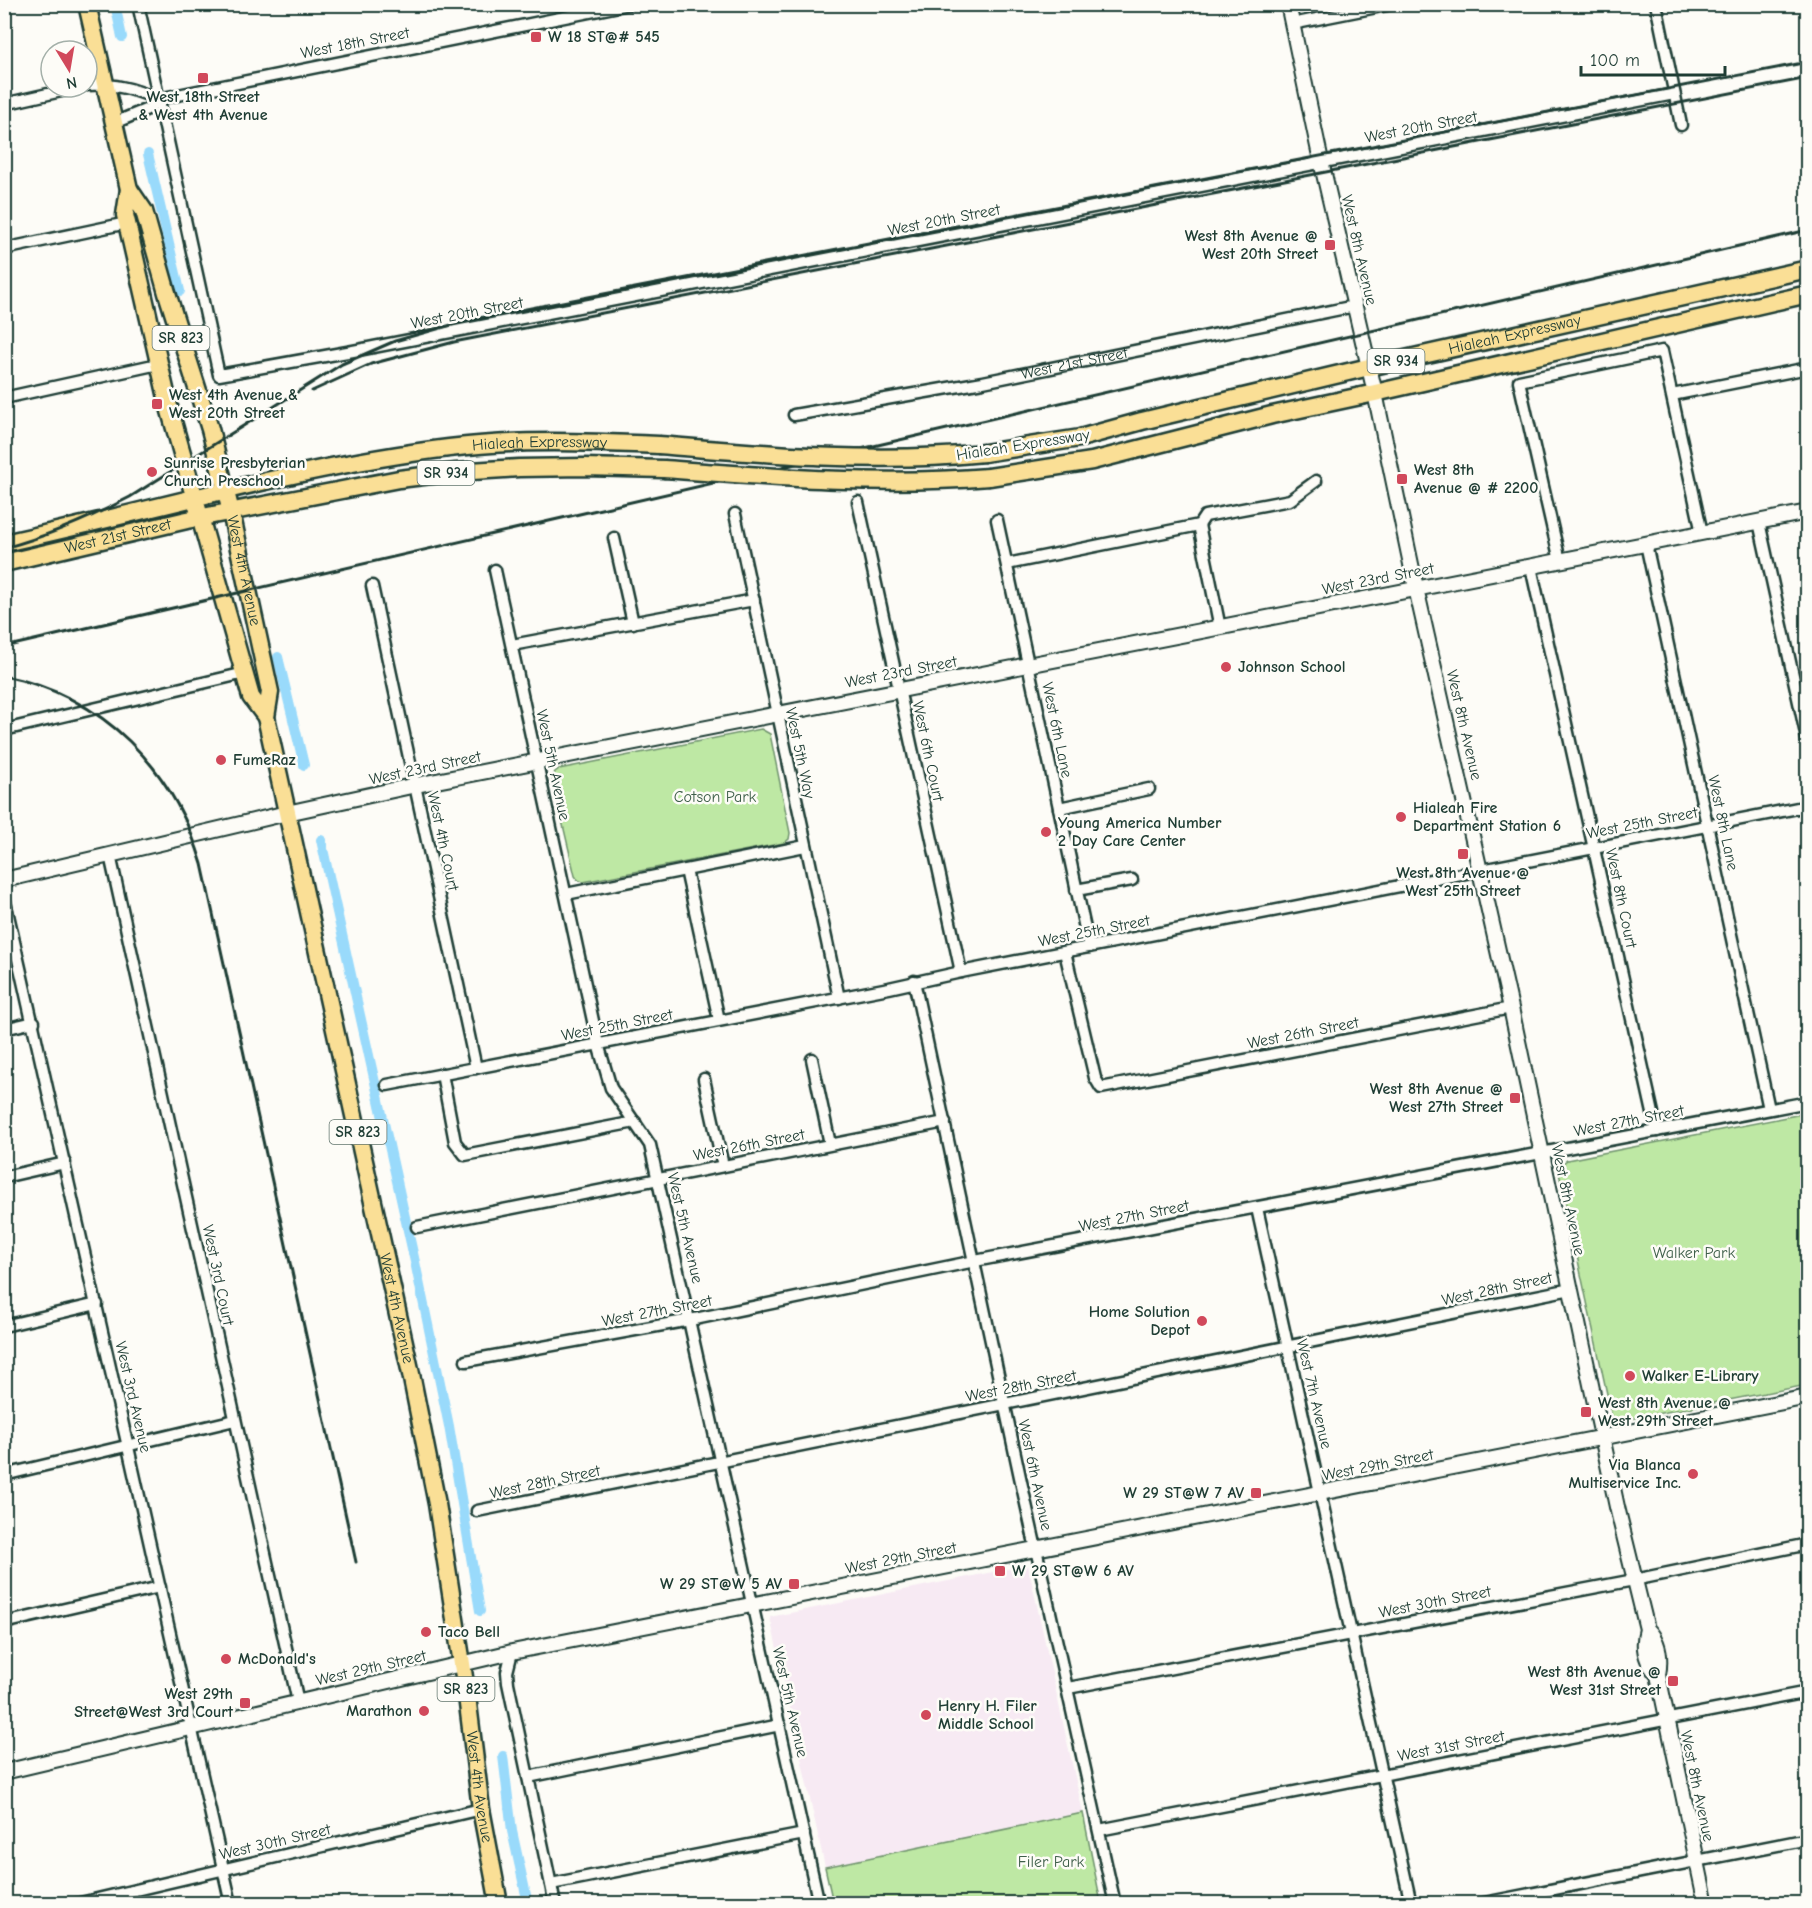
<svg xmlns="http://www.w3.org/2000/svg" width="1812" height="1908" font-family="'Comic Neue',sans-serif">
	<rect width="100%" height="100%" fill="#fdfcf7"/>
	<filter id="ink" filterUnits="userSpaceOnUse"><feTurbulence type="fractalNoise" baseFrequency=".0167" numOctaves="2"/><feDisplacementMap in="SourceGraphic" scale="12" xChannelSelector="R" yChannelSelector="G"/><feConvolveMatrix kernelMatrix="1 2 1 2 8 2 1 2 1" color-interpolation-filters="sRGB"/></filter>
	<g filter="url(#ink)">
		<!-- built -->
		<path fill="#f7eaf3" d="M1028 1565 1083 1813 825 1867 770 1617Z"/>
		<!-- green -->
		<path fill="#bee8a4" stroke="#6e926c" stroke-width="1.5" d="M761 729 770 734 790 833 789 839 784 843 583 882 578 880 575 876 552 778 555 772 559 769Z
			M1807 1113V1385L1620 1421 1612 1417 1559 1173 1561 1165 1567 1160Z
			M1083 1813 1101 1903H833L825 1867Z"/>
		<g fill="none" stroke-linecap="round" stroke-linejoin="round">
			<!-- canal -->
			<path stroke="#99dafb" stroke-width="10" d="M115 4 122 37
				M148 154 180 291
				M278 657 304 765
				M321 840 415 1262 449 1426 480 1611
				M503 1756 512 1831 528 1904"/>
			<!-- minor casing -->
			<g stroke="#1f3d34" stroke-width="15">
				<g id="minor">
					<path d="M138 4 219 375 353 351 1674 94"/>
					<path d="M1656 4 1681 125"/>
					<path d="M1292 24 1392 4"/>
					<path d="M87 85C116 84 131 88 158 99L629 4"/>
					<path d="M4 104 79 87"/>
					<path d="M114 123 150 108 158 99"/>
					<path d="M4 249 127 223"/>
					<path d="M1672 395 1808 368"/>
					<path d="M4 398 158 364"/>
					<path id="s1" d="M794 415 983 382 1355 306"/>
					<path d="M858 502 961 972"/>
					<path d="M735 514 839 998"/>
					<path d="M997 520 1089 947"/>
					<path d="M1759 522 1808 743"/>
					<path d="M1199 525 1220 628"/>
					<path d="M614 538 633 623"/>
					<path d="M1646 544 1769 1109"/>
					<path d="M1560 561 1519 381 1662 351 1702 533"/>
					<path d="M1007 564 1199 525 1205 516 1290 500 1316 481"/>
					<path d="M1531 567 1657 1131"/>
					<path d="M495 570 598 1044 611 1088 650 1145 819 1904"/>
					<path d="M372 586 476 1068"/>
					<path d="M512 645 754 600"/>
					<path d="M4 730 245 673"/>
					<path d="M1059 808 1149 789"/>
					<path d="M110 855 298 1702"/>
					<path d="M686 870 719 1020"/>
					<path d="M1076 890 1132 880"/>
					<path d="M566 894 805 846"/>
					<path d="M4 897 231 1904"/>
					<path d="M1065 952 1095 1078 1101 1088 1511 1008"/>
					<path d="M914 981 1020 1477 1115 1904"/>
					<path d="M4 1029 34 1022"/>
					<path d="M812 1059 830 1144"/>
					<path d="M442 1074 455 1142 465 1155 635 1122"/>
					<path d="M704 1079 723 1166"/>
					<path d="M387 1085 889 988 961 972 1808 806"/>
					<path d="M4 1177 65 1163"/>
					<path d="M1257 1208 1411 1904"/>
					<path d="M417 1227 945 1122"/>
					<path d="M4 1326 97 1304"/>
					<path d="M466 1361 690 1320 975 1261 1808 1102"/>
					<path d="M4 1475 235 1420"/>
					<path d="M477 1511 1571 1289"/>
					<path d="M4 1623 160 1587"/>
					<path d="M512 1652 507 1672 508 1683 555 1904"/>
					<path d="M1068 1688 1634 1580 1808 1544"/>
					<path d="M528 1777 780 1725"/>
					<path d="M1099 1830 1808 1692"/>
					<path d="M551 1884 804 1834"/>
					<path d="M76 1904 481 1809"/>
					<path d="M1479 1904 1808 1839"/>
				</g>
			</g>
			<!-- tertiary casing -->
			<g stroke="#1f3d34" stroke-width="18">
				<path id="tertiary" d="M1288 4 1321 161 1375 393 1416 588 1511 1008 1617 1507 1647 1629C1659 1641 1661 1658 1658 1675L1706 1904
					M4 880 287 813 416 785 1808 512
					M1647 1629C1642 1646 1646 1662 1658 1675
					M4 1772 512 1652 1808 1397"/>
			</g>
			<!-- primary casing -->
			<g stroke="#1f3d34" stroke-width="21">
				<g id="primary">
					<path d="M87 4 129 189 125 215 127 223 170 411 251 697 266 717"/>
					<path id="s2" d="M129 189 144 211 167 293 210 429 231 512 270 692 266 717 411 1374 437 1504 467 1696 481 1809 499 1904"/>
					<path id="s3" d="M984 453 1080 438 1142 421 1369 367 1808 269"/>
					<path d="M989 477 1092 461 1272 415 1375 393 1808 294"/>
					<path id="s4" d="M4 543C153 511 298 466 449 448 519 439 589 442 659 445"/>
					<path id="s5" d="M4 563 187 520 399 479 456 472 519 468 585 467 664 469"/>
				</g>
			</g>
			<!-- minor -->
			<use href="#minor" stroke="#fdfcf7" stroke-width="10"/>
			<!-- tertiary -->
			<use href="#tertiary" stroke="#fdfcf7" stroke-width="14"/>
			<!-- primary -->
			<use href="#primary" stroke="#fadf96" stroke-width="16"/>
			<!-- rail -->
			<path stroke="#1f3d34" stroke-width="3" d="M312 391 371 364 454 342 1808 78
				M4 548C49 536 90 518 130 497L342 364 395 341 469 320 1808 62
				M4 647 1808 230
				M4 676C104 696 173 768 202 864L356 1562"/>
			<!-- primary-bridge casing -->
			<g stroke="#1f3d34" stroke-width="21" stroke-linecap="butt">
				<path id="primary-bridge" d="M659 445C768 454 875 464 984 453
					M664 469C773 477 880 486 989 477"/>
			</g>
			<!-- primary-bridge -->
			<use href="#primary-bridge" stroke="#fadf96" stroke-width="16"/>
		</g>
	</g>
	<!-- markers -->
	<g fill="#d1495b" stroke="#fdfcf7" stroke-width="2">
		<rect x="530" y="31" width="12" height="12" rx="3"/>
		<rect x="197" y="72" width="12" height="12" rx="3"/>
		<rect x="1324" y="239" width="12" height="12" rx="3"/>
		<rect x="151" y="398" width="12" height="12" rx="3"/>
		<circle cx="152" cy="472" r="6"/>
		<rect x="1396" y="473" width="12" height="12" rx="3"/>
		<circle cx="1226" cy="667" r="6"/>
		<circle cx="221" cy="760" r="6"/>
		<circle cx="1401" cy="817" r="6"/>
		<circle cx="1046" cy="832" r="6"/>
		<rect x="1457" y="848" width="12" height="12" rx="3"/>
		<rect x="1509" y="1092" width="12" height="12" rx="3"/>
		<circle cx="1202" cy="1321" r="6"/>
		<circle cx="1630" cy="1376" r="6"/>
		<rect x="1580" y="1406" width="12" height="12" rx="3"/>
		<circle cx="1693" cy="1474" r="6"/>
		<rect x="1250" y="1487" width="12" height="12" rx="3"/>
		<rect x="994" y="1565" width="12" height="12" rx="3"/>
		<rect x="788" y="1578" width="12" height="12" rx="3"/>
		<circle cx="426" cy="1632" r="6"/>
		<circle cx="226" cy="1659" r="6"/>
		<rect x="1667" y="1675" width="12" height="12" rx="3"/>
		<rect x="239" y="1697" width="12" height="12" rx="3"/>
		<circle cx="424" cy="1711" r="6"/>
		<circle cx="926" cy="1715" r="6"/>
	</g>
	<g text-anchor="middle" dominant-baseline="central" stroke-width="5" stroke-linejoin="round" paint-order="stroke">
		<!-- shield labels -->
		<g fill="#fdfcf7" stroke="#62766e" stroke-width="1.5">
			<rect x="152.5" y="326" width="57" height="24" rx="4.5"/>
			<rect x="1367.5" y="349" width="57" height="24" rx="4.5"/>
			<rect x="417.5" y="461" width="57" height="24" rx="4.5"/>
			<rect x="329.5" y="1120" width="57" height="24" rx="4.5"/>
			<rect x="437.5" y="1677" width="57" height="24" rx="4.5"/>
		</g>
		<g font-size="15" font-weight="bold" fill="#1f3d34">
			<text x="181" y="338">SR 823</text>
			<text x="1396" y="361">SR 934</text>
			<text x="446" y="473">SR 934</text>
			<text x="358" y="1132">SR 823</text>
			<text x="466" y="1689">SR 823</text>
		</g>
		<!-- poi labels -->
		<g font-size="16" font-weight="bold" fill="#1f3d34" stroke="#fdfcf7" text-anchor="start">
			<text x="548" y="37">W 18 ST@# 545</text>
			<text x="203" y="97" text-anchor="middle">West 18th Street<tspan x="203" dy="18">&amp; West 4th Avenue</tspan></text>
			<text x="1318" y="236" text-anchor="end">West 8th Avenue @<tspan x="1318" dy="18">West 20th Street</tspan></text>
			<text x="169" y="395">West 4th Avenue &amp;<tspan x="169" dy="18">West 20th Street</tspan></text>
			<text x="164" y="463">Sunrise Presbyterian<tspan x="164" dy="18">Church Preschool</tspan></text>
			<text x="1414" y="470">West 8th<tspan x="1414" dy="18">Avenue @ # 2200</tspan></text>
			<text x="1238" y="667">Johnson School</text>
			<text x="233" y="760">FumeRaz</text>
			<text x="1413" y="808">Hialeah Fire<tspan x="1413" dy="18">Department Station 6</tspan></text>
			<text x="1058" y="823">Young America Number<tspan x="1058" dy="18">2 Day Care Center</tspan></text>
			<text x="1463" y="873" text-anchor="middle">West 8th Avenue @<tspan x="1463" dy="18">West 25th Street</tspan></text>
			<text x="1503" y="1089" text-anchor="end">West 8th Avenue @<tspan x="1503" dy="18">West 27th Street</tspan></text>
			<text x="1190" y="1312" text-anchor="end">Home Solution<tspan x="1190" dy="18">Depot</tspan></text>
			<text x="1642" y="1376">Walker E-Library</text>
			<text x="1598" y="1403">West 8th Avenue @<tspan x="1598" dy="18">West 29th Street</tspan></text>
			<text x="1681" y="1465" text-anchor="end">Via Blanca<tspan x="1681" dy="18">Multiservice Inc.</tspan></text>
			<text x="1244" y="1493" text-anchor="end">W 29 ST@W 7 AV</text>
			<text x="1012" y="1571">W 29 ST@W 6 AV</text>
			<text x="782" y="1584" text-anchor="end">W 29 ST@W 5 AV</text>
			<text x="438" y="1632">Taco Bell</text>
			<text x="238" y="1659">McDonald's</text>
			<text x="1661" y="1672" text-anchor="end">West 8th Avenue @<tspan x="1661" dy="18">West 31st Street</tspan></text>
			<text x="233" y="1694" text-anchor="end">West 29th<tspan x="233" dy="18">Street@West 3rd Court</tspan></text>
			<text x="938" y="1706">Henry H. Filer<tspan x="938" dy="18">Middle School</tspan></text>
			<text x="412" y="1711" text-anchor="end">Marathon</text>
		</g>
		<!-- street labels -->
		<g font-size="16" fill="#1f3d34" stroke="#fdfcf7">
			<text transform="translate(355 43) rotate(-11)">West 18th Street</text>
			<text transform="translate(1421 127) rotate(-11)">West 20th Street</text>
			<text transform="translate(944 220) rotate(-11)">West 20th Street</text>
			<text transform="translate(1359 250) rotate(77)">West 8th Avenue</text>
			<text transform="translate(467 313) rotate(-11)">West 20th Street</text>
			<text stroke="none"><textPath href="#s3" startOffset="544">Hialeah Expressway</textPath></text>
			<text stroke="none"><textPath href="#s1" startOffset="285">West 21st Street</textPath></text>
			<text stroke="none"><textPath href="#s4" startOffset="546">Hialeah Expressway</textPath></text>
			<text transform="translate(1023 445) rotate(-9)">Hialeah Expressway</text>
			<text stroke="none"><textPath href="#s5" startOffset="117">West 21st Street</textPath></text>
			<text stroke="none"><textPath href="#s2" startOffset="400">West 4th Avenue</textPath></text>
			<text transform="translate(1378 579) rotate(-11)">West 23rd Street</text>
			<text transform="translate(901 672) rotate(-11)">West 23rd Street</text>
			<text transform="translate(1464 725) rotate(77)">West 8th Avenue</text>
			<text transform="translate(1057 730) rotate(78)">West 6th Lane</text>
			<text transform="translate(928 751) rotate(78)">West 6th Court</text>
			<text transform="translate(800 753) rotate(78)">West 5th Way</text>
			<text transform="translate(553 765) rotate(78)">West 5th Avenue</text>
			<text transform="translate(425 768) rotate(-12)">West 23rd Street</text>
			<text transform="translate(1642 823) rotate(-11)">West 25th Street</text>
			<text transform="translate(1723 823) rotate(78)">West 8th Lane</text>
			<text transform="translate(443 841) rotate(78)">West 4th Court</text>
			<text transform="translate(1621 898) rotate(78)">West 8th Court</text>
			<text transform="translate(1094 931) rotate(-11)">West 25th Street</text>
			<text transform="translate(617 1025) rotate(-11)">West 25th Street</text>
			<text transform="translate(1303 1033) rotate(-11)">West 26th Street</text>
			<text transform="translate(1629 1121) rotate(-11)">West 27th Street</text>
			<text transform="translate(749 1145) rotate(-11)">West 26th Street</text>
			<text transform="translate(1568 1200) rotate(78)">West 8th Avenue</text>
			<text transform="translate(1134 1216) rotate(-11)">West 27th Street</text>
			<text transform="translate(685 1228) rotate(77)">West 5th Avenue</text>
			<text transform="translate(218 1275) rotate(78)">West 3rd Court</text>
			<text transform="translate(1497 1289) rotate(-12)">West 28th Street</text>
			<text stroke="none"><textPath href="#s2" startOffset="1155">West 4th Avenue</textPath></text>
			<text transform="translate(657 1311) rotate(-11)">West 27th Street</text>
			<text transform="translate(1021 1386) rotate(-11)">West 28th Street</text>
			<text transform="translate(1314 1394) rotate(77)">West 7th Avenue</text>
			<text transform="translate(133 1397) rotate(77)">West 3rd Avenue</text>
			<text transform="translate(1378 1465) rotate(-11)">West 29th Street</text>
			<text transform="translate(1035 1475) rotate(78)">West 6th Avenue</text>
			<text transform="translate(545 1482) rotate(-12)">West 28th Street</text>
			<text transform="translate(901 1558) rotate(-11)">West 29th Street</text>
			<text transform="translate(1435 1602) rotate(-11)">West 30th Street</text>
			<text transform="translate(371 1668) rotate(-13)">West 29th Street</text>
			<text transform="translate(790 1702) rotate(77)">West 5th Avenue</text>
			<text transform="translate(1451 1746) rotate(-11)">West 31st Street</text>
			<text stroke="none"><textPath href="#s2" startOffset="1641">West 4th Avenue</textPath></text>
			<text transform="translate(1697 1786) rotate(78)">West 8th Avenue</text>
			<text transform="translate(275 1842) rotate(-13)">West 30th Street</text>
		</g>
		<!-- park labels -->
		<g font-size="16" fill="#3f5f4a" stroke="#fdfcf7">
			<text x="715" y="797">Cotson Park</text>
			<text x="1694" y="1253">Walker Park</text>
			<text x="1051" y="1862">Filer Park</text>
		</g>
	</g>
	<!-- margin -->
	<rect width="1812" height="1908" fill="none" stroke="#fdfcf7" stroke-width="24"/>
	<rect x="12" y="12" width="1788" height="1884" fill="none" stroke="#1f3d34" stroke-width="2" filter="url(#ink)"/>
	<!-- north arrow -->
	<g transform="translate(69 69) rotate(169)"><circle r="28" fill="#fdfcf7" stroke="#a4b0a9" stroke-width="1.5"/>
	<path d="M0-4.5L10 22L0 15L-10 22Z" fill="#d1495b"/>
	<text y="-9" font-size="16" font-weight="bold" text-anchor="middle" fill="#1f3d34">N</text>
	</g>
	<!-- scale -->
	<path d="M1581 66v9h144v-9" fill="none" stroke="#1f3d34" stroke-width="3"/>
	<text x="1590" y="66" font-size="18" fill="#1f3d34" stroke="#fdfcf7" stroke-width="4.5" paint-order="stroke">100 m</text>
</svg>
